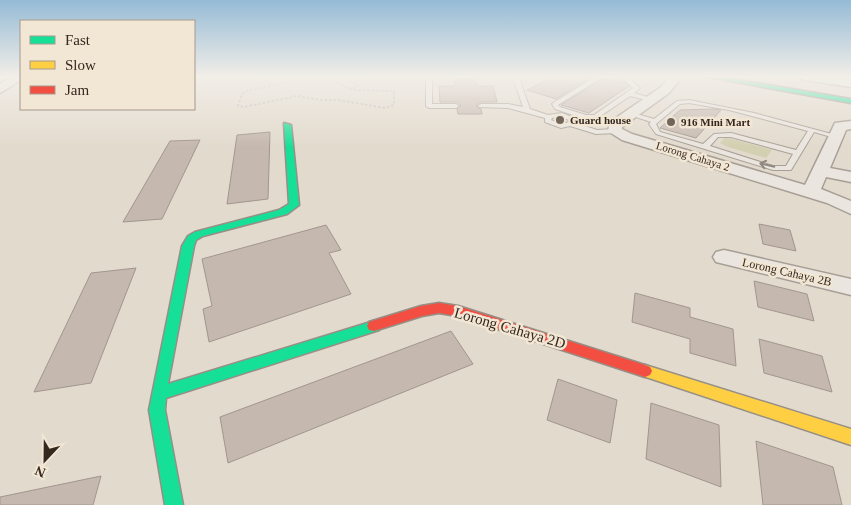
<svg xmlns="http://www.w3.org/2000/svg" width="851" height="505" font-family="'Times New Roman',serif">
	<rect width="100%" height="100%" fill="#e2dacd"/>
	<!-- green -->
	<path fill="#d3d0b1" d="M725 137 772 150 766 158 728 147 720 143Z"/>
	<!-- building -->
	<path fill="#c5b8ae" stroke="#a2968d" d="M555 76H593L556 99 527 90Z
		M604 78 626 83 629 86 589 113 561 105Z
		M455 80H475L477 86H493L497 102H481L477 104V107L481 109 482 114H458L457 109 461 105 457 102H440L439 86H455Z
		M714 109 721 110 696 138 660 128 680 110Z
		M270 132 268 199 227 204 237 135Z
		M200 140 162 219 123 222 170 141Z
		M759 224 790 230 796 251 763 244Z
		M326 225 341 250 329 253 351 294 209 342 203 309 212 306 202 259Z
		M136 268 91 383 34 392 91 273Z
		M754 281 807 294 814 321 758 307Z
		M635 293 690 308V317L733 329 736 366 690 353V339L632 322Z
		M451 331 473 364 228 463 220 417Z
		M759 339 822 356 832 392 764 373Z
		M558 379 617 400 610 443 547 420Z
		M651 403 719 425 721 487 646 459Z
		M756 441 833 467 842 505H763Z
		M101 476 93 505H0V497Z"/>
	<g fill="none" stroke-linecap="round" stroke-linejoin="round">
		<!-- lane casing -->
		<g stroke="#a79f96" stroke-width="2">
			<path id="lane" d="M378 76H549L546 78H519L530 109 548 115 562 113 574 118 576 123 597 130 615 129 618 131 615 133 596 134 570 126 561 128 545 122V118L508 108 479 107 478 106 481 104H508L523 107 513 78H432V104H456L459 106 456 108H429L426 106V78H381ZM561 117 569 120V122L561 124 551 120 552 118Z
				M597 76H604L558 105 560 107 586 115H594L633 88 625 80 613 76 629 78 640 88 634 93 654 99 651 101 630 96 596 119H585L555 109 552 104 553 103Z
				M654 76H665L677 80 674 82Z
				M689 100 754 113 839 136 835 138 814 132 791 170H773L656 134 649 124 651 122 627 114 630 112 654 119 677 101ZM689 103 729 110 808 131 796 150 731 133 714 134 703 144 660 132 656 124 680 104ZM718 137H731L793 154 786 166H773L710 146Z"/>
		</g>
		<!-- street casing -->
		<g stroke="#a79f96" stroke-width="3">
			<path id="street" d="M8 76H20L21 80 0 93V84L9 78Z
				M670 76H683L669 93 622 127V129L632 134 805 185 835 123 851 121V129L846 130 830 168 851 172V182L826 177 821 189 851 201V214L827 203 622 140 608 131 610 122 661 87Z
				M798 76H830L851 79V87L804 80Z
				M724 250 851 279V295L716 262 713 257 716 252Z"/>
		</g>
		<!-- fast casing -->
		<g stroke="#978f86" stroke-width="3">
			<path id="fast" d="M701 76H717L851 99V103Z
				M284 123 291 125 299 205 287 214 203 236 196 240 194 246 168 384 374 321 379 322 381 326 379 330 166 398 165 410 183 505H165L149 410 182 246 188 236 195 232 279 210 289 204Z"/>
		</g>
		<!-- slow casing -->
		<g stroke="#978f86" stroke-width="3">
			<path id="slow" d="M645 365 851 429V445L640 375 638 371 640 367Z"/>
		</g>
		<!-- jam casing -->
		<g stroke="#978f86" stroke-width="3">
			<path id="jam" d="M439 303 458 306 645 365 650 367 652 371 650 375 645 377 457 316 439 313 422 316 374 331 369 330 367 326 369 322 421 306Z"/>
		</g>
		<!-- path -->
		<path stroke="#c3bdb6" stroke-width="2" stroke-dasharray="2.5 2" stroke-linecap="butt" d="M314 76 246 91 242 94 238 106 244 107 297 96 321 100H338L385 108 394 105V92L392 91 352 90 324 76
			M342 76 358 85 353 89"/>
		<!-- lane -->
		<use href="#lane" fill="#eae6df" fill-rule="evenodd"/>
		<!-- street -->
		<use href="#street" fill="#eae6df" fill-rule="evenodd"/>
		<!-- fast -->
		<use href="#fast" fill="#16e098" fill-rule="evenodd"/>
		<!-- slow -->
		<use href="#slow" fill="#ffcf43" fill-rule="evenodd"/>
		<!-- jam -->
		<use href="#jam" fill="#f24e42" fill-rule="evenodd"/>
	</g>
	<!-- one-way arrows -->
	<defs><path id="oneway-shaft" d="M-6 0H5M1.5-3L5.5 0L1.5 3" fill="none" stroke-width="1.6" stroke-linecap="round" stroke-linejoin="round" transform="scale(1.25)"/></defs>
	<use stroke="#90877f" href="#oneway-shaft" transform="translate(767 165) rotate(-166)"/>
	<!-- sky -->
	<linearGradient id="sky" x2="0" y2="1"><stop stop-color="#95bbd6"/><stop offset="0.52" stop-color="#f2eee8"/><stop offset="1" stop-color="#f2eee8" stop-opacity="0"/></linearGradient>
	<rect width="851" height="147" fill="url(#sky)"/>
	<!-- markers -->
	<g fill="#72665c" stroke="#f2e6d4" stroke-width="2">
		<circle cx="560" cy="120" r="5"/>
		<circle cx="671" cy="122" r="5"/>
	</g>
	<g text-anchor="middle" dominant-baseline="central" stroke-width="5" stroke-linejoin="round" paint-order="stroke">
		<!-- far-poi labels -->
		<g font-size="11" font-weight="bold" fill="#35281f" stroke="#f2e6d4" text-anchor="start">
			<text x="570" y="120">Guard house</text>
			<text x="681" y="122">916 Mini Mart</text>
		</g>
		<!-- far-street labels -->
		<g font-size="11" fill="#35281f" stroke="#f2e6d4">
			<text transform="translate(693 156) rotate(17)">Lorong Cahaya 2</text>
		</g>
		<!-- street labels -->
		<g font-size="12" fill="#35281f" stroke="#f2e6d4">
			<text transform="translate(787 272) rotate(13)">Lorong Cahaya 2B</text>
		</g>
		<!-- near-street labels -->
		<g font-size="15" fill="#35281f" stroke="#f2e6d4">
			<text transform="translate(510 328) rotate(16)">Lorong Cahaya 2D</text>
		</g>
	</g>
	<!-- legend -->
	<rect x="20" y="20" width="175" height="90" fill="#f2e6d4" stroke="#a69a8c"/>
	<rect x="30" y="36" width="25" height="8" fill="#16e098" stroke="#a69a8c"/>
	<text x="65" y="45" font-size="15" fill="#35281f">Fast</text>
	<rect x="30" y="61" width="25" height="8" fill="#ffcf43" stroke="#a69a8c"/>
	<text x="65" y="70" font-size="15" fill="#35281f">Slow</text>
	<rect x="30" y="86" width="25" height="8" fill="#f24e42" stroke="#a69a8c"/>
	<text x="65" y="95" font-size="15" fill="#35281f">Jam</text>
	<!-- north arrow -->
	<g transform="translate(45 460) rotate(202)" stroke="#f2e6d4" stroke-width="4" paint-order="stroke">
	<path d="M0-4L9 19L0 12L-9 19Z" fill="#35281f"/>
	<text y="-8" font-size="14" font-weight="bold" text-anchor="middle" fill="#35281f">N</text>
	</g>
</svg>
